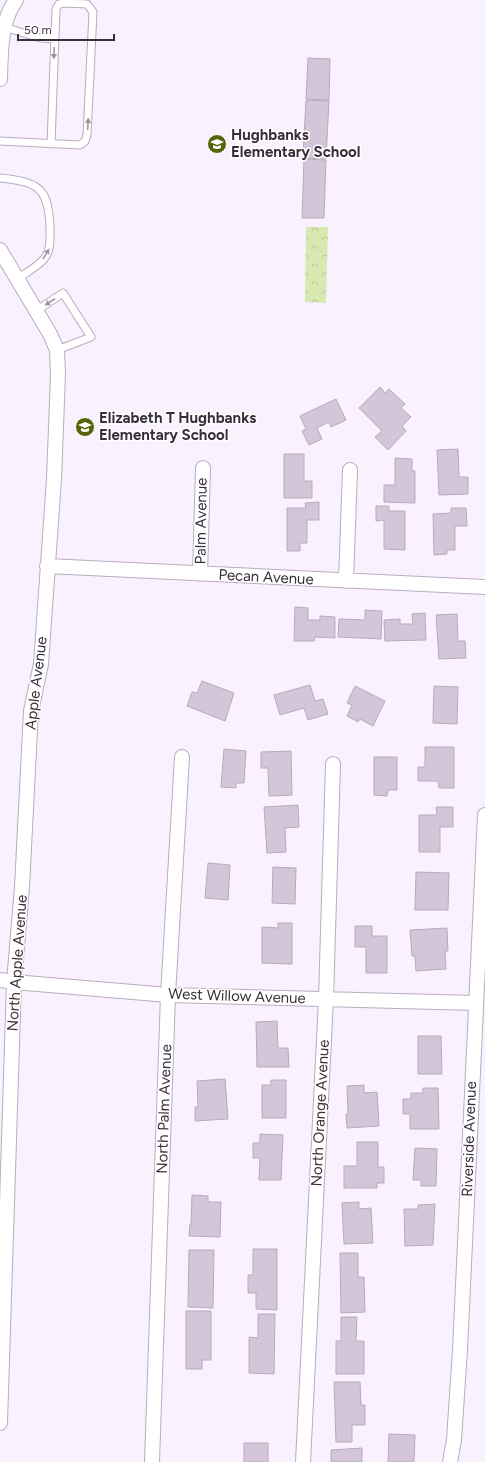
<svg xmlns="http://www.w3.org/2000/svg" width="485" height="1462" font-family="Figtree,sans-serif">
	<defs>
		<pattern id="park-crowns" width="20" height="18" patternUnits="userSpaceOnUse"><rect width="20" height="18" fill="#d9e7b1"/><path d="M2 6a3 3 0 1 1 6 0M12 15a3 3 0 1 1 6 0" fill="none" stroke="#bbc699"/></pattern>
	</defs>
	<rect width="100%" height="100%" fill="#faf1fe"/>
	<!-- park -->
	<path fill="url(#park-crowns)" d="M306 227H328L326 303 305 302Z"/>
	<!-- building -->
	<path fill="#d5c5db" stroke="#b8a9be" d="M308 58 330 59 329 100 306 99Z
		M306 100 329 101 326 159 303 158Z
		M304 159 326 160 324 218H302Z
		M380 387 385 393 389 389 405 404 401 408 411 417 402 426 406 431 388 450 375 437 382 431 359 408Z
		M336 399 346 420 331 427 329 422 317 428 322 439 309 445 302 431 306 429 300 416Z
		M458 449 459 477H468V494L439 495 437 450Z
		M284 454H304V481H312V498H284Z
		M395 458 412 459V471H415V503L384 502V485H395Z
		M319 502V520H307V543H300V551H287V508H306L305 503Z
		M376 506H389V511H405V550L384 549V520L376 521Z
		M451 508H466L467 526H455V550H447V554L434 555 433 514 451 513Z
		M295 607 308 608V620H320V616L335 617V638L315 637 314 641H294Z
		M365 610 382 611 381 639 338 637 339 619 365 620Z
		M425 613 426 640 385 641 384 620 400 619V624H413L412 614Z
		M457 614 458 641H465L466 658 439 659 436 615Z
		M202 681 234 693 225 721 187 706 192 692 197 693Z
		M310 685 315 701 323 699 328 714 308 720 304 708 280 715 274 695Z
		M355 686 385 701 373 726 360 719 358 722 347 716 352 705 347 703Z
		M434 686 458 687 457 724 433 723Z
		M425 747H454V788H439L438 781H418V767H425Z
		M224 749 246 751 244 783H236V788L221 787Z
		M291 751 292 795 269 796 268 768H261V752Z
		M374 757H397V790H388L387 796 374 795Z
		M298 805 299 827 285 828 286 852 267 853 264 807Z
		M436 807H453V827H440V852H419V815H437Z
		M208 863 230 865 228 900 205 898Z
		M273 867 296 868 295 904 272 903Z
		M416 872 449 873 448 910H415Z
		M278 923H292V964L262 963V927L278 928Z
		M355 926H372V936H387V973H366V947H355Z
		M447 928 448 951H445L446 969 416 971 415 956H412L410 930Z
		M277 1021 278 1048H288L289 1067H257L256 1022Z
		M418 1036H441L442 1074H418Z
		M225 1079 228 1119 195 1121V1107H198L197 1081Z
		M271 1080H286V1118H262V1085H271Z
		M364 1085V1093L377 1092 379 1126 347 1128 346 1114H348L347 1086Z
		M423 1088H438L439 1129H410V1114H403V1099H411V1093H423Z
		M260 1134 283 1135 281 1180H259L260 1158H253V1143H260Z
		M357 1142H378V1167H384V1183H377V1188H344V1166H357Z
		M415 1148 437 1149 436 1186H421V1180H413Z
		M192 1195 208 1196V1202H221L220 1237 189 1236 190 1224H191Z
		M359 1202V1209L371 1208 373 1243 344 1244 342 1203Z
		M435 1204 433 1245 405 1246 404 1209H418V1205Z
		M253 1249H277V1310L256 1309V1293H248V1275H253Z
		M189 1250H214L213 1308 188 1307Z
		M340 1253H358V1277H364L365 1312 341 1313Z
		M186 1311H211V1360H202V1369H186Z
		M258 1314H275L274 1374 249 1373V1337L258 1338Z
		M341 1317H357L356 1341H364V1374H336V1341H341Z
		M334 1382H360L361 1405H365V1425H352V1442H336Z
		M389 1434 415 1435 414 1462H388Z
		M244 1443H268V1462H244Z
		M362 1448V1462H331V1450Z"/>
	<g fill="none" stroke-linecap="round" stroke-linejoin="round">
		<!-- service casing -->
		<g stroke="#baabc0" stroke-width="9">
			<path id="service" d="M4 27 40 38 55 39
				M0 141 80 145 85 141 87 135 93 12 87 4 64 3 59 4 56 9 51 144
				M0 178C39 182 49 188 50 229 50 239 51 251 44 259 37 267 26 273 17 279
				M36 311 63 293 91 337 57 350"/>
		</g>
		<!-- minor casing -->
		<g stroke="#baabc0" stroke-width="16">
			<path id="minor" d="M0 79C1 52 0 22 16 0
				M0 250 50 334 57 350 58 374 54 479 41 664 31 711 22 887 14 982 0 1423
				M47 566 485 587
				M200 574 203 468
				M346 581 350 470
				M0 980 14 982 168 995 475 1003
				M152 1462 168 995 182 757
				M303 1462 326 999 333 764
				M450 1462 454 1440 460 1350 485 815"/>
		</g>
		<!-- service -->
		<use href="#service" stroke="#fff" stroke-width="7"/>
		<!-- minor -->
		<use href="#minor" stroke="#fff" stroke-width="14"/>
	</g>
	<!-- one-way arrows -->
	<defs><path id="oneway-solid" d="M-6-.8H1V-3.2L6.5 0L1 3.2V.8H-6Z"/></defs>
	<g fill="#9b989c">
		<use href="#oneway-solid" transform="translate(54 53) rotate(92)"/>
		<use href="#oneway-solid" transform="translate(88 124) rotate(-87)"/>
		<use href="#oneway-solid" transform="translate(46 254) rotate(-59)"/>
		<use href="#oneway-solid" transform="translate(50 302) rotate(147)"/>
	</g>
	<!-- icons -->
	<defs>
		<g id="school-disc" transform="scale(1)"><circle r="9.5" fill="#556409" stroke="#fff"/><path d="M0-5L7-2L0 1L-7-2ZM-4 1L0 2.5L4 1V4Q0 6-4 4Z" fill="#fff"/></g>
	</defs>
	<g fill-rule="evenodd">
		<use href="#school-disc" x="217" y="144"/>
		<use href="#school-disc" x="85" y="427"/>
	</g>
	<g text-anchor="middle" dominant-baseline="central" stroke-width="3" stroke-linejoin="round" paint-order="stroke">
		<!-- poi labels -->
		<g font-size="15" font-weight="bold" fill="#373039" stroke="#fff" text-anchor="start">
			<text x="231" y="135">Hughbanks<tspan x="231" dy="17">Elementary School</tspan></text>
			<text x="99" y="418">Elizabeth T Hughbanks<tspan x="99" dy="17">Elementary School</tspan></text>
		</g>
		<!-- street labels -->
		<g font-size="15" fill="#373039" stroke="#fff">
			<text transform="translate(201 521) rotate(-89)">Palm Avenue</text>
			<text transform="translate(266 577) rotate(3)">Pecan Avenue</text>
			<text transform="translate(36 683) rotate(-83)">Apple Avenue</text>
			<text transform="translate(17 963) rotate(-86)">North Apple Avenue</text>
			<text transform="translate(237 996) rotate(2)">West Willow Avenue</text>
			<text transform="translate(164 1109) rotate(-88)">North Palm Avenue</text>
			<text transform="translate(320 1113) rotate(-87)">North Orange Avenue</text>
			<text transform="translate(469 1139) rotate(-88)">Riverside Avenue</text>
		</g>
	</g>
	<!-- scale -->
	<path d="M18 34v6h96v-6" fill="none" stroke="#373039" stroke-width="2"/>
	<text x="24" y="34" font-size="12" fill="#373039" stroke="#ffffff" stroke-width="3" paint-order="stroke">50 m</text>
</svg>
